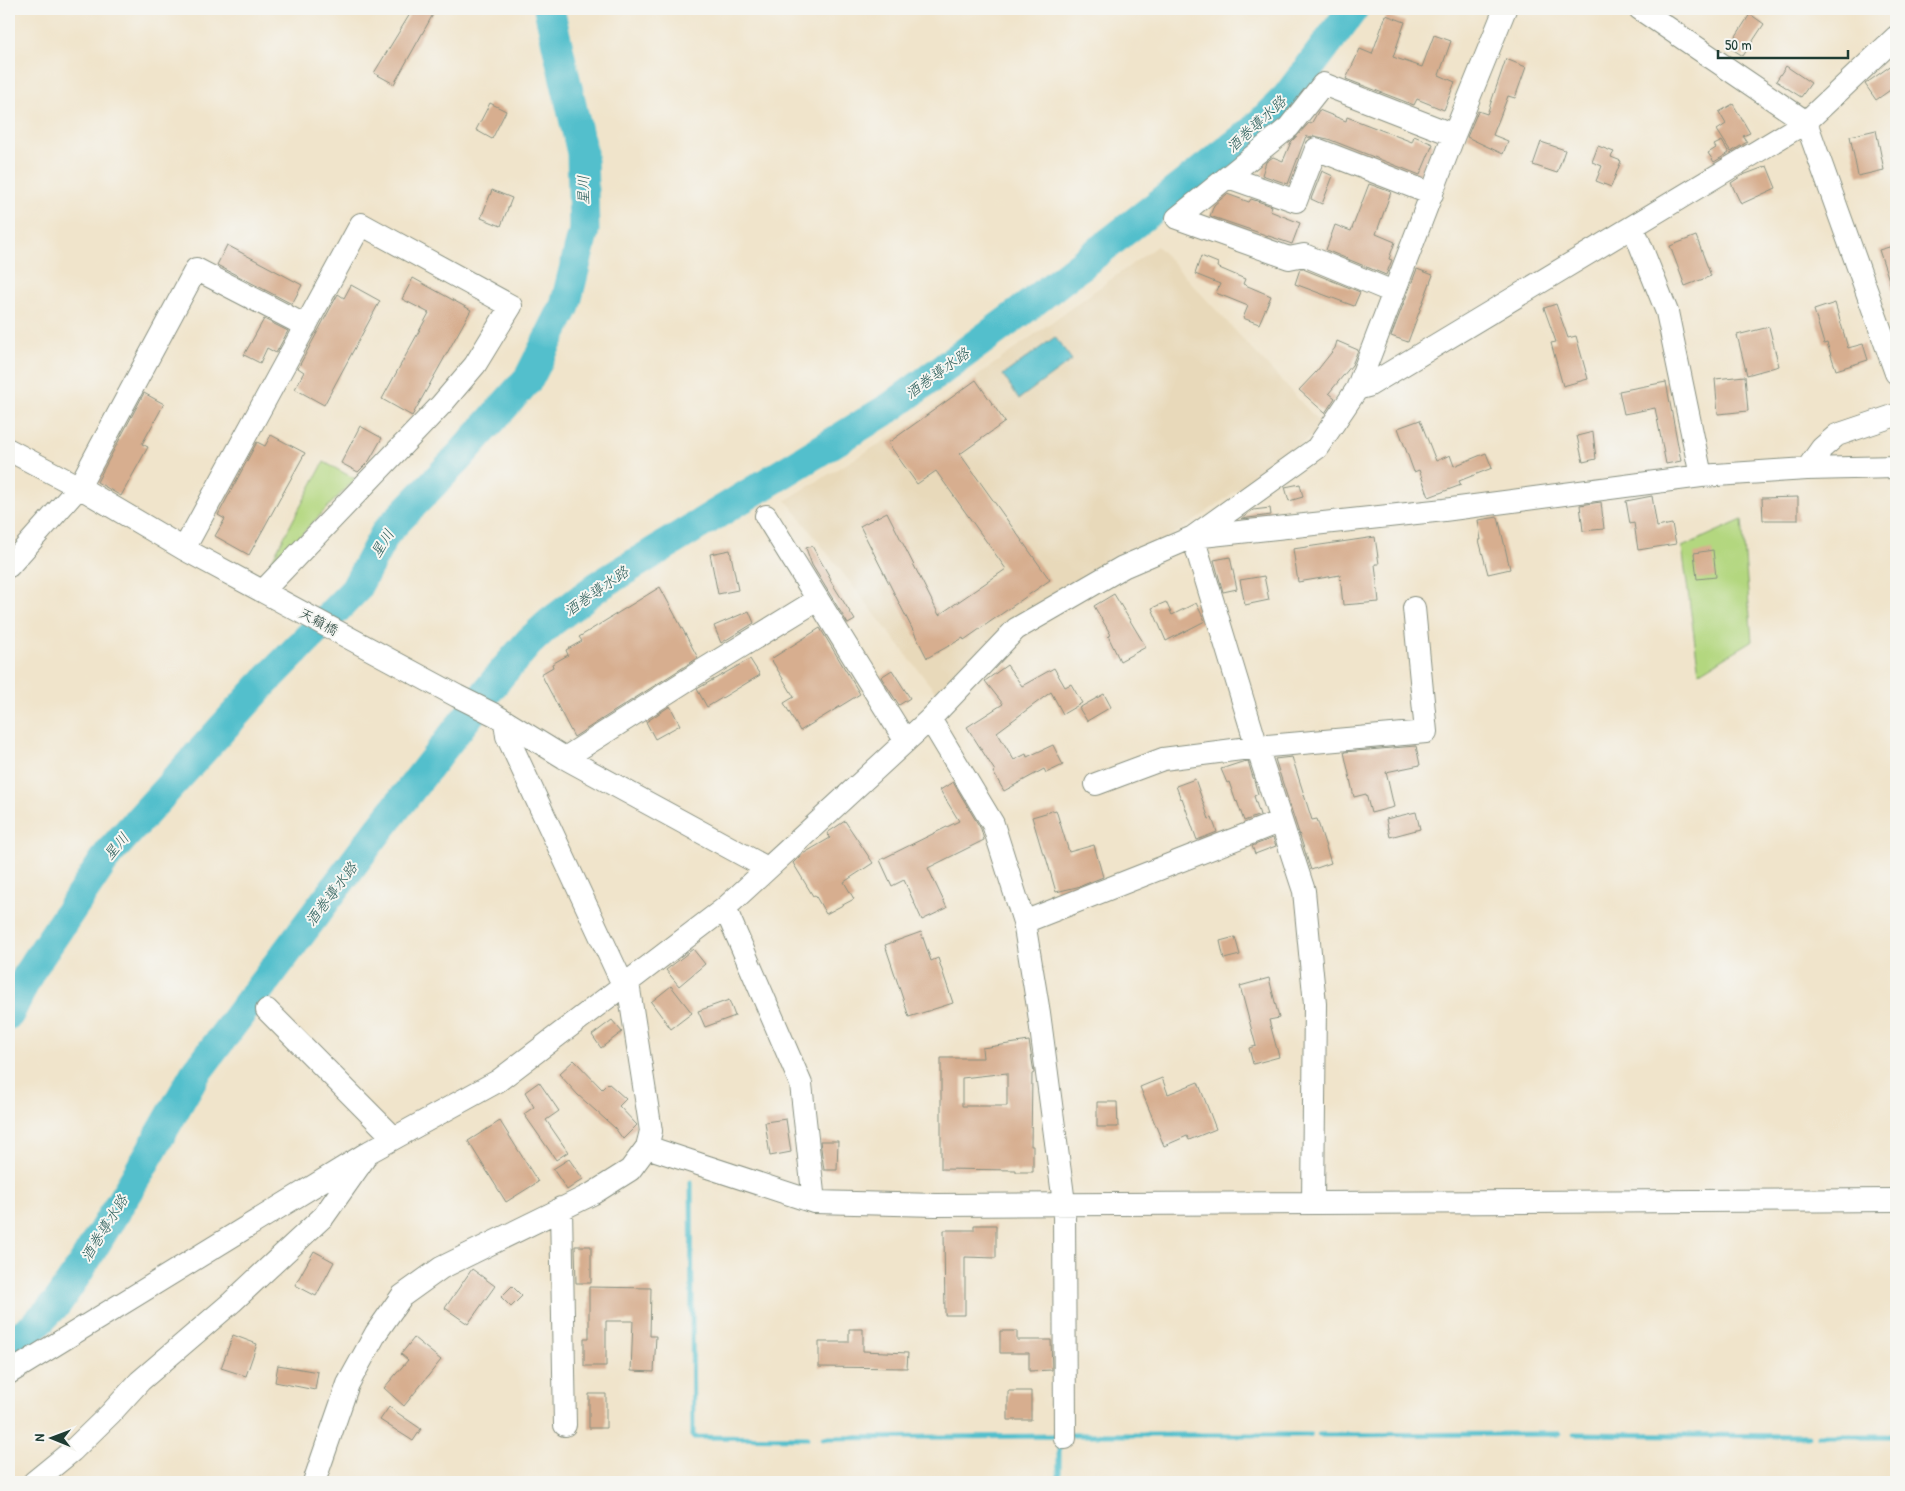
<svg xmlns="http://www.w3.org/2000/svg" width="1905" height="1491" font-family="'Patrick Hand','Klee One',sans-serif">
	<rect width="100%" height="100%" fill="#f6f6f2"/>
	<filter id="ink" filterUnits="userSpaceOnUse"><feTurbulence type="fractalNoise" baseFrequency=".02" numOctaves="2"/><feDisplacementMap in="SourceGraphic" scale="10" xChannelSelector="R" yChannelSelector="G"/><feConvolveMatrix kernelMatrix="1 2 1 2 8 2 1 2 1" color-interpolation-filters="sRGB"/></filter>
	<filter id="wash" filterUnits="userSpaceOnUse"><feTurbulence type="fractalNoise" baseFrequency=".0096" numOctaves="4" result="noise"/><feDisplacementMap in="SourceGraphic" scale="20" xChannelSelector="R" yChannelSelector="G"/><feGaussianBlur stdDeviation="1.12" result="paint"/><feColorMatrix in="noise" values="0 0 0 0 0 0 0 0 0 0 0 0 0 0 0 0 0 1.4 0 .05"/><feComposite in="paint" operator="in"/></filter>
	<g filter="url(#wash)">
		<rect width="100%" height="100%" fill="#f0e4cb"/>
		<!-- built -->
		<path fill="#e8d9ba" d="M1157 246 1324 427 1186 527 1088 584 940 698 786 500 904 429Z"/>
		<!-- green -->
		<path fill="#b3d77f" stroke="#698a5a" d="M324 462 355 479 266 571Z
			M1742 520 1752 641 1699 673 1682 547Z"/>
		<!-- water -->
		<path fill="#53bfcc" stroke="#397e80" d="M1055 337 1072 360 1019 399 1003 375Z"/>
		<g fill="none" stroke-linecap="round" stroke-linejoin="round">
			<!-- stream -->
			<path stroke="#53bfcc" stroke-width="5" d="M691 1182 693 1437 807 1438
				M1574 1434 1808 1436
				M1070 1435H1310
				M1319 1435 1559 1434
				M1818 1436H1896
				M823 1438 1059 1436V1482"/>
			<!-- river -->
			<path stroke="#53bfcc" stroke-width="31" d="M9 1014 30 971 109 853 260 687 355 590 386 532 456 460 529 378 565 306 584 230 582 153 549 9
				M9 1344 34 1326 57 1303 80 1269 136 1177 195 1074 371 840 501 674 530 641 551 622 597 587 891 407 1019 313 1253 131 1287 97 1353 9"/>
		</g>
		<g id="blocks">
			<!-- building -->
			<path fill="#d7ae8f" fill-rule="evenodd" d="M413 9H436L394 84 374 73Z
				M1750 14 1764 24 1743 56 1729 47Z
				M1386 15 1405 22 1393 57 1422 67 1434 35 1451 41 1439 75 1455 82 1444 110 1417 99 1414 105 1346 79 1360 49 1372 54Z
				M1506 59 1526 67 1515 98 1508 96 1493 135 1508 141 1503 154 1467 137 1478 111 1487 114Z
				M1896 62V86L1876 100 1865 84Z
				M1786 66 1811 83 1801 97 1776 81Z
				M490 103 506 111 492 139 476 130Z
				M1733 104 1750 133 1743 136 1747 142 1731 152 1717 130 1726 124 1719 112Z
				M1319 110 1346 121 1347 117 1412 142 1414 136 1433 144 1420 175 1328 139 1314 136 1310 138 1306 136 1288 184 1262 175 1266 162 1273 157 1283 161 1291 142 1309 123 1311 124Z
				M1876 130 1884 170 1858 176 1850 136Z
				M1722 141 1729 153 1714 162 1708 153 1716 148 1714 145Z
				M1541 142 1565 150 1557 173 1533 165Z
				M1598 146 1614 152 1611 157 1621 161 1611 187 1596 181 1602 166 1592 162Z
				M1767 166 1776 188 1741 204 1731 183 1743 175Z
				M1322 171 1333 176 1322 204 1311 199Z
				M1369 184 1391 192 1376 234 1395 242 1389 259 1392 260 1386 275 1326 250 1335 225 1351 231Z
				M492 190 512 198 501 226 481 218Z
				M1227 194 1249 202 1251 199 1272 206 1270 211 1300 223 1292 244 1210 216 1214 205Z
				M1696 236 1711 276 1685 286 1670 246Z
				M227 245 302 285 292 304 217 265Z
				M1896 245V295H1894L1879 250Z
				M1201 256 1218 263 1217 267 1245 279 1243 284 1271 296 1259 324 1243 318 1248 306 1216 293 1220 284 1195 274Z
				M1300 269H1303L1360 292 1354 306 1295 284Z
				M1417 269 1433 275 1408 342 1391 336Z
				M413 278 471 310 412 416 382 399 429 313 402 299Z
				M351 285 380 301 324 405 295 389 304 372 298 368 338 294 344 298Z
				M1835 303 1848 348 1863 344 1868 360 1836 370 1827 343 1824 344 1814 310Z
				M1556 304 1568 338 1576 336 1588 379 1563 386 1551 343 1556 342 1544 308Z
				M264 319 288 331 276 353 267 348 260 363 244 355Z
				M1769 327 1779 366 1747 375 1737 335Z
				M1337 341 1358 350 1352 365 1329 393 1335 398 1325 413 1299 390 1316 372 1335 348Z
				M1745 376 1748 411 1718 414 1715 379Z
				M976 380 1005 422 960 454 1050 580 964 640 963 638 927 658 860 526 887 512 939 615 1006 569 936 471 917 484 888 443Z
				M1666 382 1681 461 1666 464 1655 408 1624 414 1619 391Z
				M144 393 164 404 142 444 148 447 121 496 97 482Z
				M1420 420 1436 461 1450 455 1454 466 1486 453 1492 468 1459 481 1461 485 1429 497 1419 470 1414 472 1398 428Z
				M360 426 382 438 369 461 358 472 341 463Z
				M1593 432 1596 459 1583 462 1577 436Z
				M271 435 305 453 249 555 215 536 225 519 218 515 257 442 265 446Z
				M1300 484 1303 497 1289 501 1285 487Z
				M1652 496 1657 527 1672 524 1676 544 1638 550 1634 523 1630 524 1626 501Z
				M1798 497V520H1763L1762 498Z
				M1601 502 1604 529 1583 531 1580 505Z
				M1270 508 1271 515 1241 519 1253 510Z
				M1498 517 1510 569 1488 574 1479 540H1481L1478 520Z
				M1375 537 1379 564H1375L1379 602 1343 605 1340 575 1298 582 1293 549Z
				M812 546 831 579 830 580 855 620 848 624 812 565 806 548Z
				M730 550 738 590 718 594 710 554Z
				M1713 550 1716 577 1697 579 1694 553Z
				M1230 557 1237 589 1223 592 1214 560Z
				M1264 576 1269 600 1245 605 1240 580Z
				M660 587 698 658 574 737 541 674 553 667 552 664 568 655 566 650 582 641 579 637Z
				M1114 594 1146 647 1120 661 1108 636 1111 635 1094 606Z
				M1166 602 1172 615 1196 603 1205 621 1166 641 1152 608Z
				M749 611 754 623 721 643 714 626Z
				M820 628 860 694 800 731 784 703 794 697 771 659Z
				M750 659 760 675 707 707 697 689Z
				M1007 665 1022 686 1054 668 1065 687 1071 684 1082 703 1063 714 1051 692 997 732 1014 760 1026 754 1027 757 1053 745 1063 765 1046 773 1044 769 1004 791 993 772 995 771 967 727 1003 704 985 681Z
				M892 670 910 698 899 705 881 677Z
				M1104 694 1111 707 1087 721 1079 708Z
				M670 706 680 725 655 739 646 722Z
				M1416 746 1420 765 1386 772 1394 807 1371 813 1366 794 1354 797 1344 752Z
				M1292 757 1312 820 1317 819 1331 863 1311 870 1275 759Z
				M1248 761 1258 794 1254 796 1260 815 1244 821 1237 801 1236 802 1229 782 1227 783 1221 769 1239 763Z
				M1195 779 1209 819 1212 818 1217 832 1197 840 1182 798 1181 799 1176 786Z
				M953 782 981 829 984 840 928 868 947 908 922 920 904 880 892 886 880 860 959 821 940 790Z
				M1056 810 1069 852 1094 845 1103 877 1081 886 1056 892 1045 854H1043L1032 817Z
				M1416 812 1420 829 1390 837 1386 819Z
				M845 821 873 863 844 882 854 899 826 914 815 895 813 896 793 863 801 855 830 838 827 833Z
				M1273 838 1276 846 1255 854 1252 846Z
				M921 932 931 961 938 958 953 1003 909 1017 885 945Z
				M1235 937 1240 955 1224 959 1220 941Z
				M693 949 705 964 679 986 666 970Z
				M1269 978 1279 1018 1269 1020 1279 1057 1253 1064 1249 1048 1256 1046 1240 986Z
				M671 986 692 1013 671 1029 651 1002Z
				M729 1000 735 1016 705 1027 698 1011Z
				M612 1020 622 1032 601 1048 592 1035Z
				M1029 1041 1034 1073 1032 1074 1031 1146H1033V1172H1016V1170L941 1169V1058H983L982 1048ZM1007 1073V1106H962V1078Z
				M574 1060 602 1089 608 1083 626 1099 619 1106 637 1125 623 1139 615 1128 578 1095 559 1074Z
				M1162 1078 1168 1094 1198 1082 1216 1129 1189 1140 1187 1136 1164 1146 1140 1087Z
				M539 1082 559 1111 546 1120 568 1152 556 1160 524 1114 534 1107 525 1092Z
				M1097 1102H1117L1118 1127H1097Z
				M786 1119 791 1152 770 1156 765 1122Z
				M500 1121 538 1182 506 1202 468 1141Z
				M820 1141H838L837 1170H824Z
				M569 1159 583 1179 567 1190 553 1169Z
				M974 1225H996V1258L965 1257V1315H945L944 1230H974Z
				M575 1246H591V1283H576Z
				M314 1251 334 1262 316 1296 295 1285Z
				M472 1269 495 1286 468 1324 445 1308Z
				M512 1286 522 1296 511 1307 501 1297Z
				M589 1287 651 1288 650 1336H656L654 1372 631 1371 633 1321H606V1366H584V1338H589Z
				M849 1329H863V1351L908 1353 907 1368 819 1367V1342H849Z
				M1000 1331H1017V1340H1051L1052 1370 1029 1371V1353H1000Z
				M233 1335 257 1344 246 1376 221 1368Z
				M414 1338 441 1360 404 1406 384 1388 408 1360 401 1354Z
				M278 1365 318 1372 315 1390 275 1382Z
				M1008 1391H1031V1420H1008Z
				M589 1394H606V1428H589Z
				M389 1407 421 1429 413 1441 380 1420Z"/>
		</g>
	</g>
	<g filter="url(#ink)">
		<use href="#blocks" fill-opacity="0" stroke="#889080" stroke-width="1"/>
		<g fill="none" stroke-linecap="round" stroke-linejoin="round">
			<!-- minor casing -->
			<g stroke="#889080" stroke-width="24">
				<path id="minor" d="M1640 9 1806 122 1896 373
					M1228 177 1296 201 1316 149 1432 194
					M1633 227 1667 312 1701 476
					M1393 292 1304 255 1289 258 1177 218 1289 127 1323 84 1454 135
					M306 326 196 269 79 487 184 549 457 696 495 715 565 758 767 868
					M1357 389 1368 386 1806 122 1896 37
					M9 450 79 487 9 566
					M1807 469 1822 448 1837 435 1896 415
					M766 516 905 740
					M184 549 361 224 511 306 475 365 441 405 263 591
					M930 719 993 824 1024 922 1039 1013 1064 1203 1065 1438
					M565 758 706 668 817 600
					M1096 784 1163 759 1257 747 1426 732 1414 608
					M725 908 801 1084 814 1202
					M1024 922 1281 821
					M267 1010 394 1138
					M647 1147 814 1202 936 1205 1896 1200
					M1313 1202 1315 1004 1304 891 1257 747 1193 537 1317 448 1357 389 1454 135 1505 9
					M561 1208 565 1425
					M9 1373 369 1152 498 1081 725 908 930 719 1016 629 1123 567 1193 537 1444 510 1701 476 1807 469 1896 467
					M34 1482 72 1451 110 1414 140 1381 232 1302 324 1216 364 1159
					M314 1482 348 1384 376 1333 402 1296 441 1268 592 1194 630 1170 647 1147 651 1131 628 983 619 976 507 736 505 721"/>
			</g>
			<!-- minor -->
			<use href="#minor" stroke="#fff" stroke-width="22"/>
		</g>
	</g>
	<g text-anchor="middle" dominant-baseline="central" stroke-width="4" stroke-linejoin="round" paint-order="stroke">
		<!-- street labels -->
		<g font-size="14" fill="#1f3d34" stroke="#f6f6f2">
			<text transform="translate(319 621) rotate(28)">天籟橋</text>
		</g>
		<!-- water labels -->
		<g font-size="15" font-style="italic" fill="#2c5e5a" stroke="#f6f6f2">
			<text transform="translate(1256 124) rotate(-43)">酒巻導水路</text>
			<text transform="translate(583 190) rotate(-91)">星川</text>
			<text transform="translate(937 373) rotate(-36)">酒巻導水路</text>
			<text transform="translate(382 543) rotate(-58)">星川</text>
			<text transform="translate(596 591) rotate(-35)">酒巻導水路</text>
			<text transform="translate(116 846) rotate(-50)">星川</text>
			<text transform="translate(331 894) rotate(-53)">酒巻導水路</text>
			<text transform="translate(104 1228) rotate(-58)">酒巻導水路</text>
		</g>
	</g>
	<!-- margin -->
	<rect width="1905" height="1491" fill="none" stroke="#f6f6f2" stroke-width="30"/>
	<!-- north arrow -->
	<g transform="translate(52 1438) rotate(271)" stroke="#f6f6f2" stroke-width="4" paint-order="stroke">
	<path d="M0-4L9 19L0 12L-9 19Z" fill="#1f3d34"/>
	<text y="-8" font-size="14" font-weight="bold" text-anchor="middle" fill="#1f3d34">N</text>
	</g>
	<!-- scale -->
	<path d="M1718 50v8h130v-8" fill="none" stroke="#1f3d34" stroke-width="2.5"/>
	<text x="1725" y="50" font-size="15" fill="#1f3d34" stroke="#f6f6f2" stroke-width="4" paint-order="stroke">50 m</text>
</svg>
